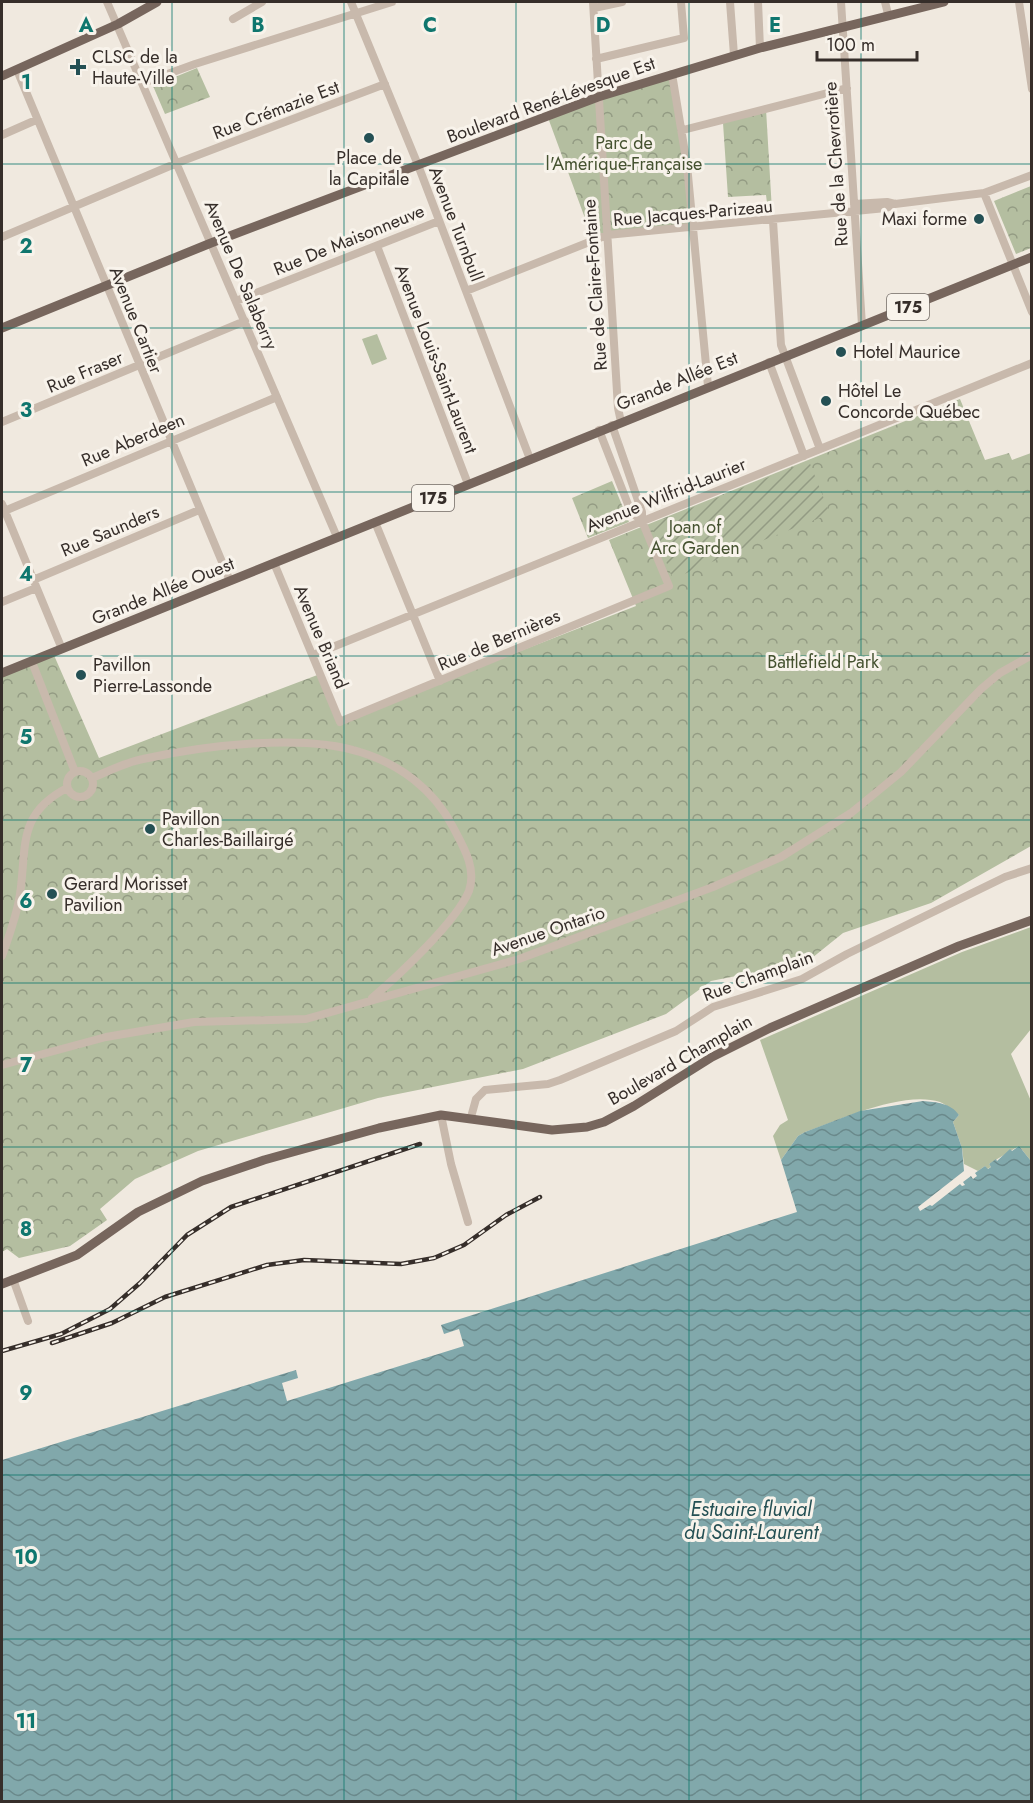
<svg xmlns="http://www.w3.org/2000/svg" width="1033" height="1803" font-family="Jost,sans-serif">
	<defs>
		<pattern id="forest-crowns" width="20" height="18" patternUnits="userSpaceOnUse" patternTransform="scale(1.5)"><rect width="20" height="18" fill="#b4bea0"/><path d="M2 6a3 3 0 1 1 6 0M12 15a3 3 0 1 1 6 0" fill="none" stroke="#939b83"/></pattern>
		<pattern id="garden-furrows" width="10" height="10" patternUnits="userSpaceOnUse" patternTransform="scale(1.5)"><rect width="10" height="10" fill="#b4bea0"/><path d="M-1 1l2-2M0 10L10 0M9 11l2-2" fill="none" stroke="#939b83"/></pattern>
		<pattern id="water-waves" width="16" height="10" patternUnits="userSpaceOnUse" patternTransform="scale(1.5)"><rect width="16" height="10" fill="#81a8ab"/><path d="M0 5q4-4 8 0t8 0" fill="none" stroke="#6a898b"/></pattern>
	</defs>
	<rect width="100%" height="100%" fill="#f0e9df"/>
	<!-- grass -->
	<path fill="#b4bea0" d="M377 334 387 359 372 365 362 339Z
		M1031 927V1029L1011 1054 1031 1101V1161L1019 1146 989 1164 991 1167 987 1169 985 1166 978 1171 964 1164 962 1148 953 1122 959 1115C953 1111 947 1105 940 1102 903 1090 840 1120 805 1132L798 1136 781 1160 773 1136 780 1125 788 1120 760 1040 962 952Z"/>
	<!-- forest -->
	<path fill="url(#forest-crowns)" d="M197 68 210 97 165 114 153 86Z
		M672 74 694 228 593 240 547 115Z
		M766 109 772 211H768L766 195 728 197 723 123Z
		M1031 186V248L1016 254 994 201Z
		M960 399 985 460 1009 453 1012 460 1031 453V846L931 903 843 933 807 962 711 981 666 1014 523 1069 378 1098 198 1151 135 1179 100 1209 107 1220 70 1246 19 1258 7 1249 2 1252V673L53 653 99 758 320 674 340 721 636 606 609 540Z
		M612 481 629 522 588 538 572 498Z"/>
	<!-- garden -->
	<path fill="url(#garden-furrows)" d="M809 461 830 514 746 547 673 579 651 524Z"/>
	<!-- water -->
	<path fill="url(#water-waves)" d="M923 1101C936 1102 951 1103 959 1115L953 1122 962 1148 964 1171 918 1207 920 1211 930 1205 932 1206 960 1184 962 1186 965 1185 963 1182 971 1176 973 1179 977 1176 975 1173 985 1166 988 1169 991 1167 989 1164 996 1159 997 1161 1010 1149 1012 1151 1019 1146 1031 1161V1801H2V1460L296 1370 298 1378 282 1383 287 1401 464 1346 459 1329 444 1334 441 1325 797 1212 781 1160 798 1136 805 1132 860 1111Z"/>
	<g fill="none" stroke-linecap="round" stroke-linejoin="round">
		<!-- minor -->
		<path stroke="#c8b9ac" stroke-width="8" d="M107 2 337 537
			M351 2 418 165 530 459
			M593 2 618 408 621 422
			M730 2 734 55
			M758 2 760 48
			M841 2 862 325
			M885 2 888 14
			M1019 2 1032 89
			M594 8 622 2
			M233 19 262 2
			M596 59 684 38 681 2
			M17 70 230 581
			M672 74 687 165 708 386
			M143 83 195 64 392 2
			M683 130 847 88
			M2 135 36 120
			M984 193 1032 312
			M854 204 887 202 895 204 984 193 1032 175
			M773 221 781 345 820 449
			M2 237 177 163 385 84
			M377 246 468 484
			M466 291 607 235 886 208 895 204
			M236 301 439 221
			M769 362 804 456
			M2 422 245 321
			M599 430 631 512 642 521
			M2 504 62 649
			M2 512 277 397
			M375 522 440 681
			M274 563 340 722 344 720 669 586 642 521V512L612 425
			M33 580 199 510
			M2 602 36 588
			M313 655 1032 363
			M32 662 75 772
			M67 784a13 13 0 1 1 26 0a13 13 0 1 1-26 0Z
			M92 778C109 771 126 762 143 759 202 746 302 733 360 752 400 764 434 790 453 827 463 846 477 868 469 891 456 922 398 976 372 998
			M2 956C9 936 17 915 20 894 27 846 17 814 67 788
			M2 1065 106 1037 194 1022 306 1019 519 959 713 887 781 857 851 813 901 772 981 689 1000 673 1032 655
			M441 1115 451 1164 468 1222
			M471 1117 476 1099 485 1090 548 1084 560 1080 676 1031 713 1007 802 979 847 954 1005 877 1032 868
			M13 1279 28 1321"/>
		<!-- major -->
		<path stroke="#77665d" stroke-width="9" d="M2 76 118 24 157 2
			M2 328 211 243 598 97 760 48 944 2
			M2 673 1032 257
			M2 1284 77 1255 138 1212 202 1181 264 1160 379 1128 441 1115 552 1130 587 1127 604 1122 634 1106 712 1057 770 1028 959 946 1032 920"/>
		<!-- rail casing -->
		<g stroke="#362e2a" stroke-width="4.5">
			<path id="rail" d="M52 1343 112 1323 165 1297 267 1265 304 1260 401 1264 434 1258 464 1245 506 1215 540 1197
				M2 1351 61 1334 110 1309 140 1283 187 1235 231 1207 420 1144"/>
		</g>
		<!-- rail -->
		<use href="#rail" stroke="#f8f3eb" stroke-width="2" stroke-dasharray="7" stroke-linecap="butt"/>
	</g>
	<!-- grid -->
	<path fill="none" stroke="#0f766e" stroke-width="1.5" stroke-opacity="0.55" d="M172 2V1802M344 2V1802M516 2V1802M689 2V1802M861 2V1802M2 164H1032M2 328H1032M2 492H1032M2 656H1032M2 820H1032M2 983H1032M2 1147H1032M2 1311H1032M2 1475H1032M2 1639H1032"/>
	<!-- markers -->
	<g fill="#245054" stroke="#f8f3eb" stroke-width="2">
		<path d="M75 58h6v6h6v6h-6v6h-6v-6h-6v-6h6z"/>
		<circle cx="369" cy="138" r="6"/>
		<circle cx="979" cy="219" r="6"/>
		<circle cx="841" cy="352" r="6"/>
		<circle cx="826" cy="401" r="6"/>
		<circle cx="81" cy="675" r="6"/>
		<circle cx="150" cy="829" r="6"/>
		<circle cx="52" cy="894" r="6"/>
	</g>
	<g text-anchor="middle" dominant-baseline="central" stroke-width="6" stroke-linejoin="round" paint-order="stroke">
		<!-- shield labels -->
		<g fill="#f8f3eb" stroke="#706964" stroke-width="1.5">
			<rect x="887" y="294" width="42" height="26" rx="4.5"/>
			<rect x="412" y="485" width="42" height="26" rx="4.5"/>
		</g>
		<g font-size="16" font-weight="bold" fill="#362e2a">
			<text x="908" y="307">175</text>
			<text x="433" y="498">175</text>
		</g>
		<!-- poi labels -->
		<g font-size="18" fill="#362e2a" stroke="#f8f3eb" text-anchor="start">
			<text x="92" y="57">CLSC de la<tspan x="92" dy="21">Haute-Ville</tspan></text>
			<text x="369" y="158" text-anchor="middle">Place de<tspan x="369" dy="21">la Capitale</tspan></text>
			<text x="967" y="219" text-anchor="end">Maxi forme</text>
			<text x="853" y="352">Hotel Maurice</text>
			<text x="838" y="391">Hôtel Le<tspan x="838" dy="21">Concorde Québec</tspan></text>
			<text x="93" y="665">Pavillon<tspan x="93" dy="21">Pierre-Lassonde</tspan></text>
			<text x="162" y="819">Pavillon<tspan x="162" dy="21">Charles-Baillairgé</tspan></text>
			<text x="64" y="884">Gerard Morisset<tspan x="64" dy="21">Pavilion</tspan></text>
		</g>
		<!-- street labels -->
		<g font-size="18" fill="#362e2a" stroke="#f8f3eb">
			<text transform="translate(551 100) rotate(-20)">Boulevard René-Lévesque Est</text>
			<text transform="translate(276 110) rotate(-21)">Rue Crémazie Est</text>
			<text transform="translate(836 164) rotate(-94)">Rue de la Chevrotière</text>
			<text transform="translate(693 213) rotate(-5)">Rue Jacques-Parizeau</text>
			<text transform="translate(456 224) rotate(69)">Avenue Turnbull</text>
			<text transform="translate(349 240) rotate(-22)">Rue De Maisonneuve</text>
			<text transform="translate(241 275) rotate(67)">Avenue De Salaberry</text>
			<text transform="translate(595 285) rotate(-94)">Rue de Claire-Fontaine</text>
			<text transform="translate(136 320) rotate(68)">Avenue Cartier</text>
			<text transform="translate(436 359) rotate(69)">Avenue Louis-Saint-Laurent</text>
			<text transform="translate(85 372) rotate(-23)">Rue Fraser</text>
			<text transform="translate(677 381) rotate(-22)">Grande Allée Est</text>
			<text transform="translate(133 440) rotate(-23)">Rue Aberdeen</text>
			<text transform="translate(666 495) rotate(-22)">Avenue Wilfrid-Laurier</text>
			<text transform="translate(110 531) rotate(-23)">Rue Saunders</text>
			<text transform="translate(163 591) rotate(-22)">Grande Allée Ouest</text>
			<text transform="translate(321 637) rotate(67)">Avenue Briand</text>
			<text transform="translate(499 640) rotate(-23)">Rue de Bernières</text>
			<text transform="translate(548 931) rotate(-19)">Avenue Ontario</text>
			<text transform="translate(758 976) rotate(-20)">Rue Champlain</text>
			<text transform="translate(680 1060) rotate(-30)">Boulevard Champlain</text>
		</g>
		<!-- park labels -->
		<g font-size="18" fill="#455230" stroke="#f8f3eb">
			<text x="624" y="143">Parc de<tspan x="624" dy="21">l'Amérique-Française</tspan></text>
			<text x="695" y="527">Joan of<tspan x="695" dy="21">Arc Garden</tspan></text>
			<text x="823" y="662">Battlefield Park</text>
		</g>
		<!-- water labels -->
		<g font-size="20" font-style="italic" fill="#245054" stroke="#f8f3eb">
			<text x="751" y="1509">Estuaire fluvial<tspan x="751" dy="23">du Saint-Laurent</tspan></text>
		</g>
	</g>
	<g font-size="20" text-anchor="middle" font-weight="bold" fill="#0f766e" stroke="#f8f3eb" stroke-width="6" stroke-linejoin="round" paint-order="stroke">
		<text x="86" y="32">A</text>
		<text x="258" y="32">B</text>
		<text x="430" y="32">C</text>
		<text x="603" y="32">D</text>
		<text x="775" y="32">E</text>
		<text x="26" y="89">1</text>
		<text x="26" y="253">2</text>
		<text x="26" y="417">3</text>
		<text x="26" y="581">4</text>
		<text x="26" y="744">5</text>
		<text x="26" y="908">6</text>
		<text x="26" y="1072">7</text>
		<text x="26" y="1236">8</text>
		<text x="26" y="1400">9</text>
		<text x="26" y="1564">10</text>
		<text x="26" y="1728">11</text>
	</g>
	<!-- border -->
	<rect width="1033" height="1803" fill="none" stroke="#362e2a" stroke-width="6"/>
	<!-- scale -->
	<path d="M817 51v9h100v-9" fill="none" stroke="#362e2a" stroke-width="3"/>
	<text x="826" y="51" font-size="18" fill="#362e2a" stroke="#f8f3eb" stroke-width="4.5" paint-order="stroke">100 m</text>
</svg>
